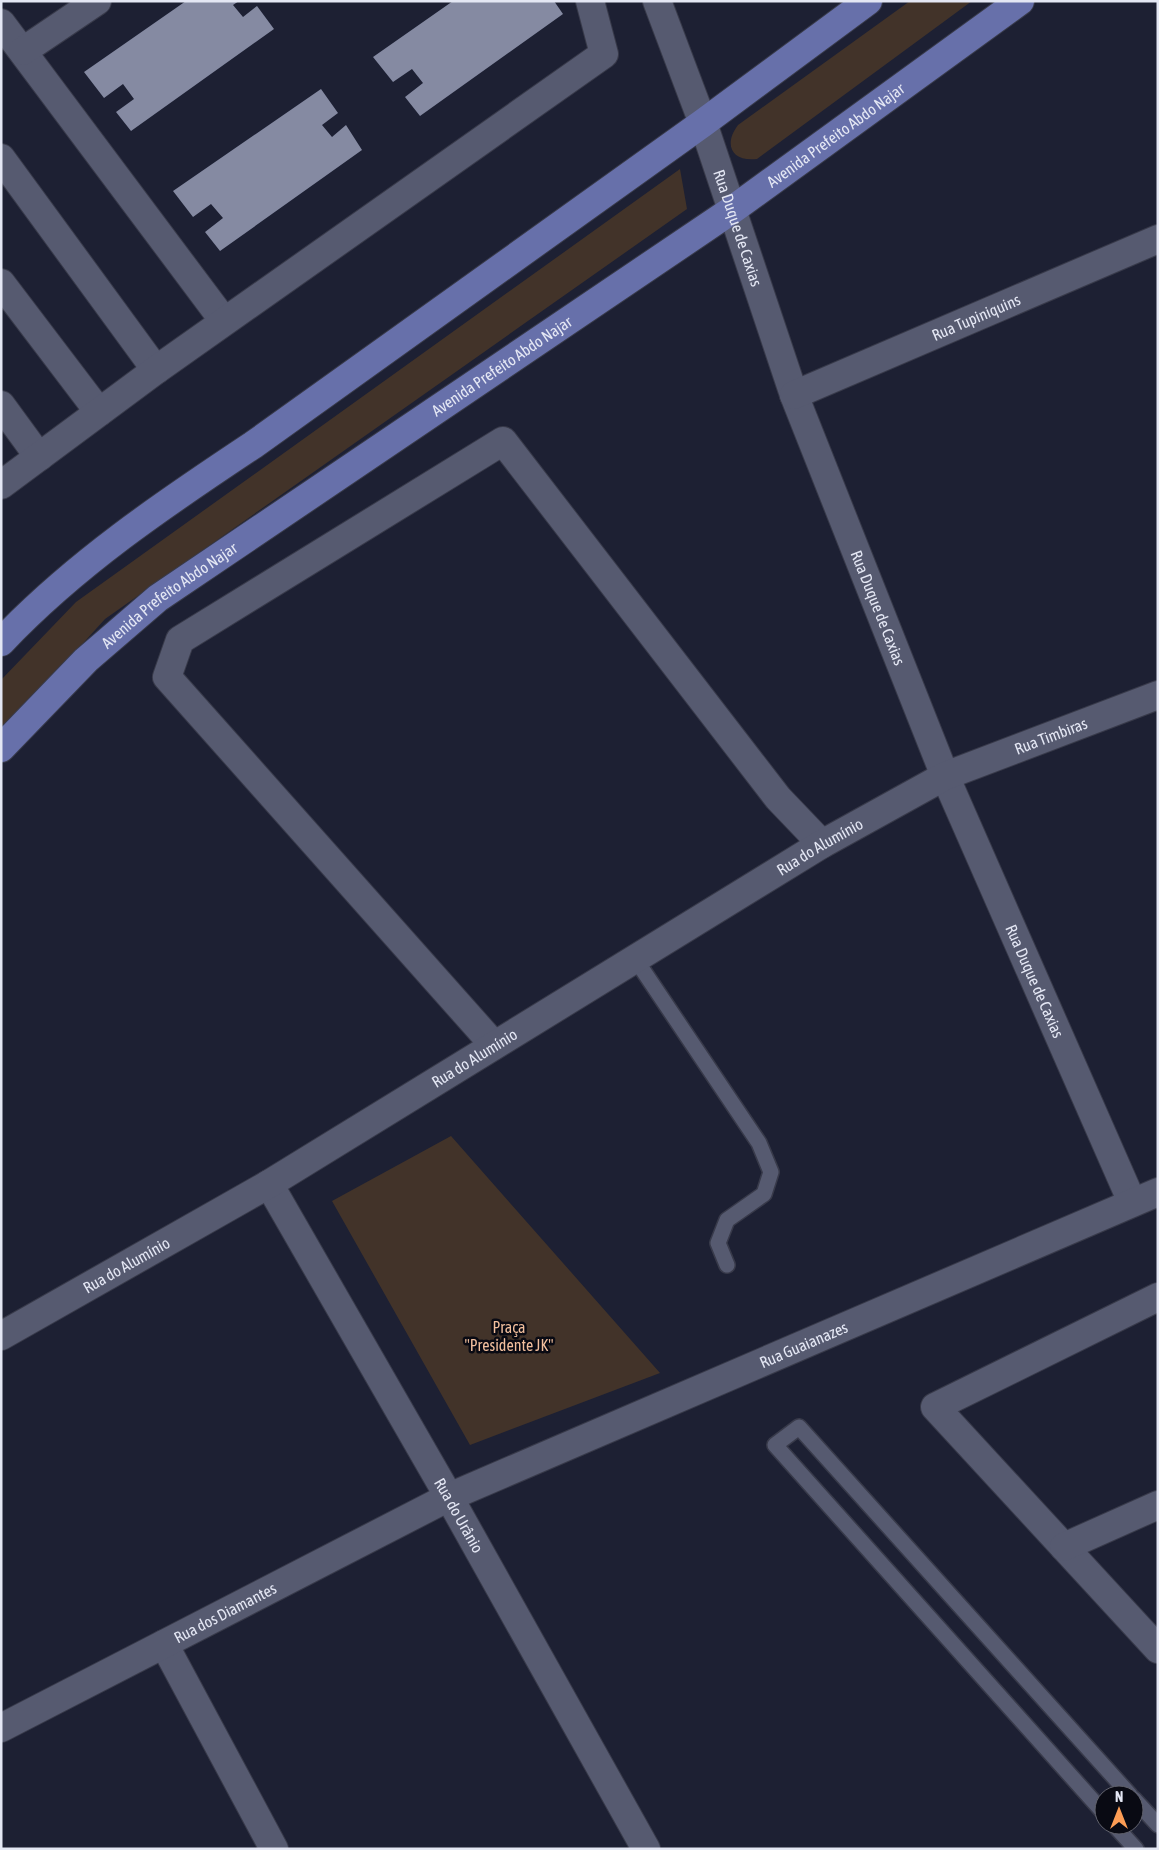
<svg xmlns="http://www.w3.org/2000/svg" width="1159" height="1850" font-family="'Asap Condensed',sans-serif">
	<rect width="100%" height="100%" fill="#1d2033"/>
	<!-- green -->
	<path fill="#423329" d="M910 1H972L757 159C732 162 723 145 738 125Z
		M680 169 687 209 105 619 1 734V680L76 602Z
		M451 1136 660 1373 470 1445 332 1201Z"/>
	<!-- building -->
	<path fill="#858aa2" d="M186 1H239L233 5 243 17 257 6 274 29 131 131 116 112 134 99 123 84 104 98 84 72Z
		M453 1H554L563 14 420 116 405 97 423 83 412 69 393 82 373 57Z
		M321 89 338 113 322 125 332 137 346 125 362 150 220 251 205 232 223 218 211 204 193 217 173 191Z"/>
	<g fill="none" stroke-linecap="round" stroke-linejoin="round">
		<!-- lane casing -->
		<g stroke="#383a4a" stroke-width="18">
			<path id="lane" d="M634 957 759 1143 771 1172 764 1194 727 1220 718 1243 727 1265
				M1134 1799 1158 1825
				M1104 1813 775 1445 799 1427 1130 1795
				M1114 1825 1136 1849"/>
		</g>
		<!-- street casing -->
		<g stroke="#383a4a" stroke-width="30">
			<g id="street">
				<path id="s1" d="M657 1 703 123 794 395 945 776 1132 1202"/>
				<path d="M1 23 224 321"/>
				<path d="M23 51 97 1"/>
				<path d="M1 158 156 370"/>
				<path d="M1 283 99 412"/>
				<path id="s2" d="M794 395 1158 239"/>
				<path d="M1 405 39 457"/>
				<path d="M1 485 156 370 604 54 590 1"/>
				<path d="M494 1045 167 677 180 640 503 441 778 798 822 844"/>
				<path id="s3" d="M269 1184 449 1497 646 1849"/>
				<path d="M1158 1297 935 1407 1158 1649"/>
				<path id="s4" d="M1 1336 269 1184 822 844 945 776 1158 695"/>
				<path d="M1064 1547 1158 1505"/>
				<path d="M164 1644 274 1849"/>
				<path id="s5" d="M1 1728 449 1497 1158 1192"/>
			</g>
		</g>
		<!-- primary casing -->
		<g stroke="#383a4a" stroke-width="30">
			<g id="primary">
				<path d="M1 642C75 564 164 504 253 445L703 123 868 1"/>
				<path id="s6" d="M1 748 86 660 158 598 732 210 1020 1"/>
			</g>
		</g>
		<!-- lane -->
		<use href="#lane" stroke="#565a70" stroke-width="15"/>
		<!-- street -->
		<use href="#street" stroke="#565a70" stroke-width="28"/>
		<!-- primary -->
		<use href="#primary" stroke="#6770aa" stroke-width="28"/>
	</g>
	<g text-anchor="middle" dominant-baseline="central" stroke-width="5" stroke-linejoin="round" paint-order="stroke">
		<!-- street labels -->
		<g font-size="16" fill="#e4e7f4" stroke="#090a13">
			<text stroke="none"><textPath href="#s6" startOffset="1038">Avenida Prefeito Abdo Najar</textPath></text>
			<text stroke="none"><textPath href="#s1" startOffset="241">Rua Duque de Caxias</textPath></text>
			<text stroke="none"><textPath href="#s2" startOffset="198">Rua Tupiniquins</textPath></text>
			<text stroke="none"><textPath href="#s6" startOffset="632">Avenida Prefeito Abdo Najar</textPath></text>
			<text stroke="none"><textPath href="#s6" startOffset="228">Avenida Prefeito Abdo Najar</textPath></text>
			<text stroke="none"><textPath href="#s1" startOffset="646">Rua Duque de Caxias</textPath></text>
			<text stroke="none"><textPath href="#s4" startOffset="1211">Rua Timbiras</textPath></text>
			<text stroke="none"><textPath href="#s4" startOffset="954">Rua do Alumínio</textPath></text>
			<text stroke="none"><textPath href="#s1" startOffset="1051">Rua Duque de Caxias</textPath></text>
			<text stroke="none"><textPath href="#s4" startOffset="549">Rua do Alumínio</textPath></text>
			<text stroke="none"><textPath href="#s4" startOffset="144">Rua do Alumínio</textPath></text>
			<text stroke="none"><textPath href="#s5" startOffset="890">Rua Guaianazes</textPath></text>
			<text stroke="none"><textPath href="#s3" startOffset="382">Rua do Urânio</textPath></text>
			<text stroke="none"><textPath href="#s5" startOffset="252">Rua dos Diamantes</textPath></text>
		</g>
		<!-- park labels -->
		<g font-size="16" fill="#f2bf9d" stroke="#090a13">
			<text x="509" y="1327">Praça<tspan x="509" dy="18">"Presidente JK"</tspan></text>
		</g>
	</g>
	<!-- border -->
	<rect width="1159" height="1850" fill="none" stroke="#e4e7f4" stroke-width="5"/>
	<!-- north arrow -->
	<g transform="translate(1119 1810)"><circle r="24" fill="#090a13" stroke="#61626d"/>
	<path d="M0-4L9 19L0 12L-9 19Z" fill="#fd9d55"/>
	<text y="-8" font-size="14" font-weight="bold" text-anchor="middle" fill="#e4e7f4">N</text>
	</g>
</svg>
